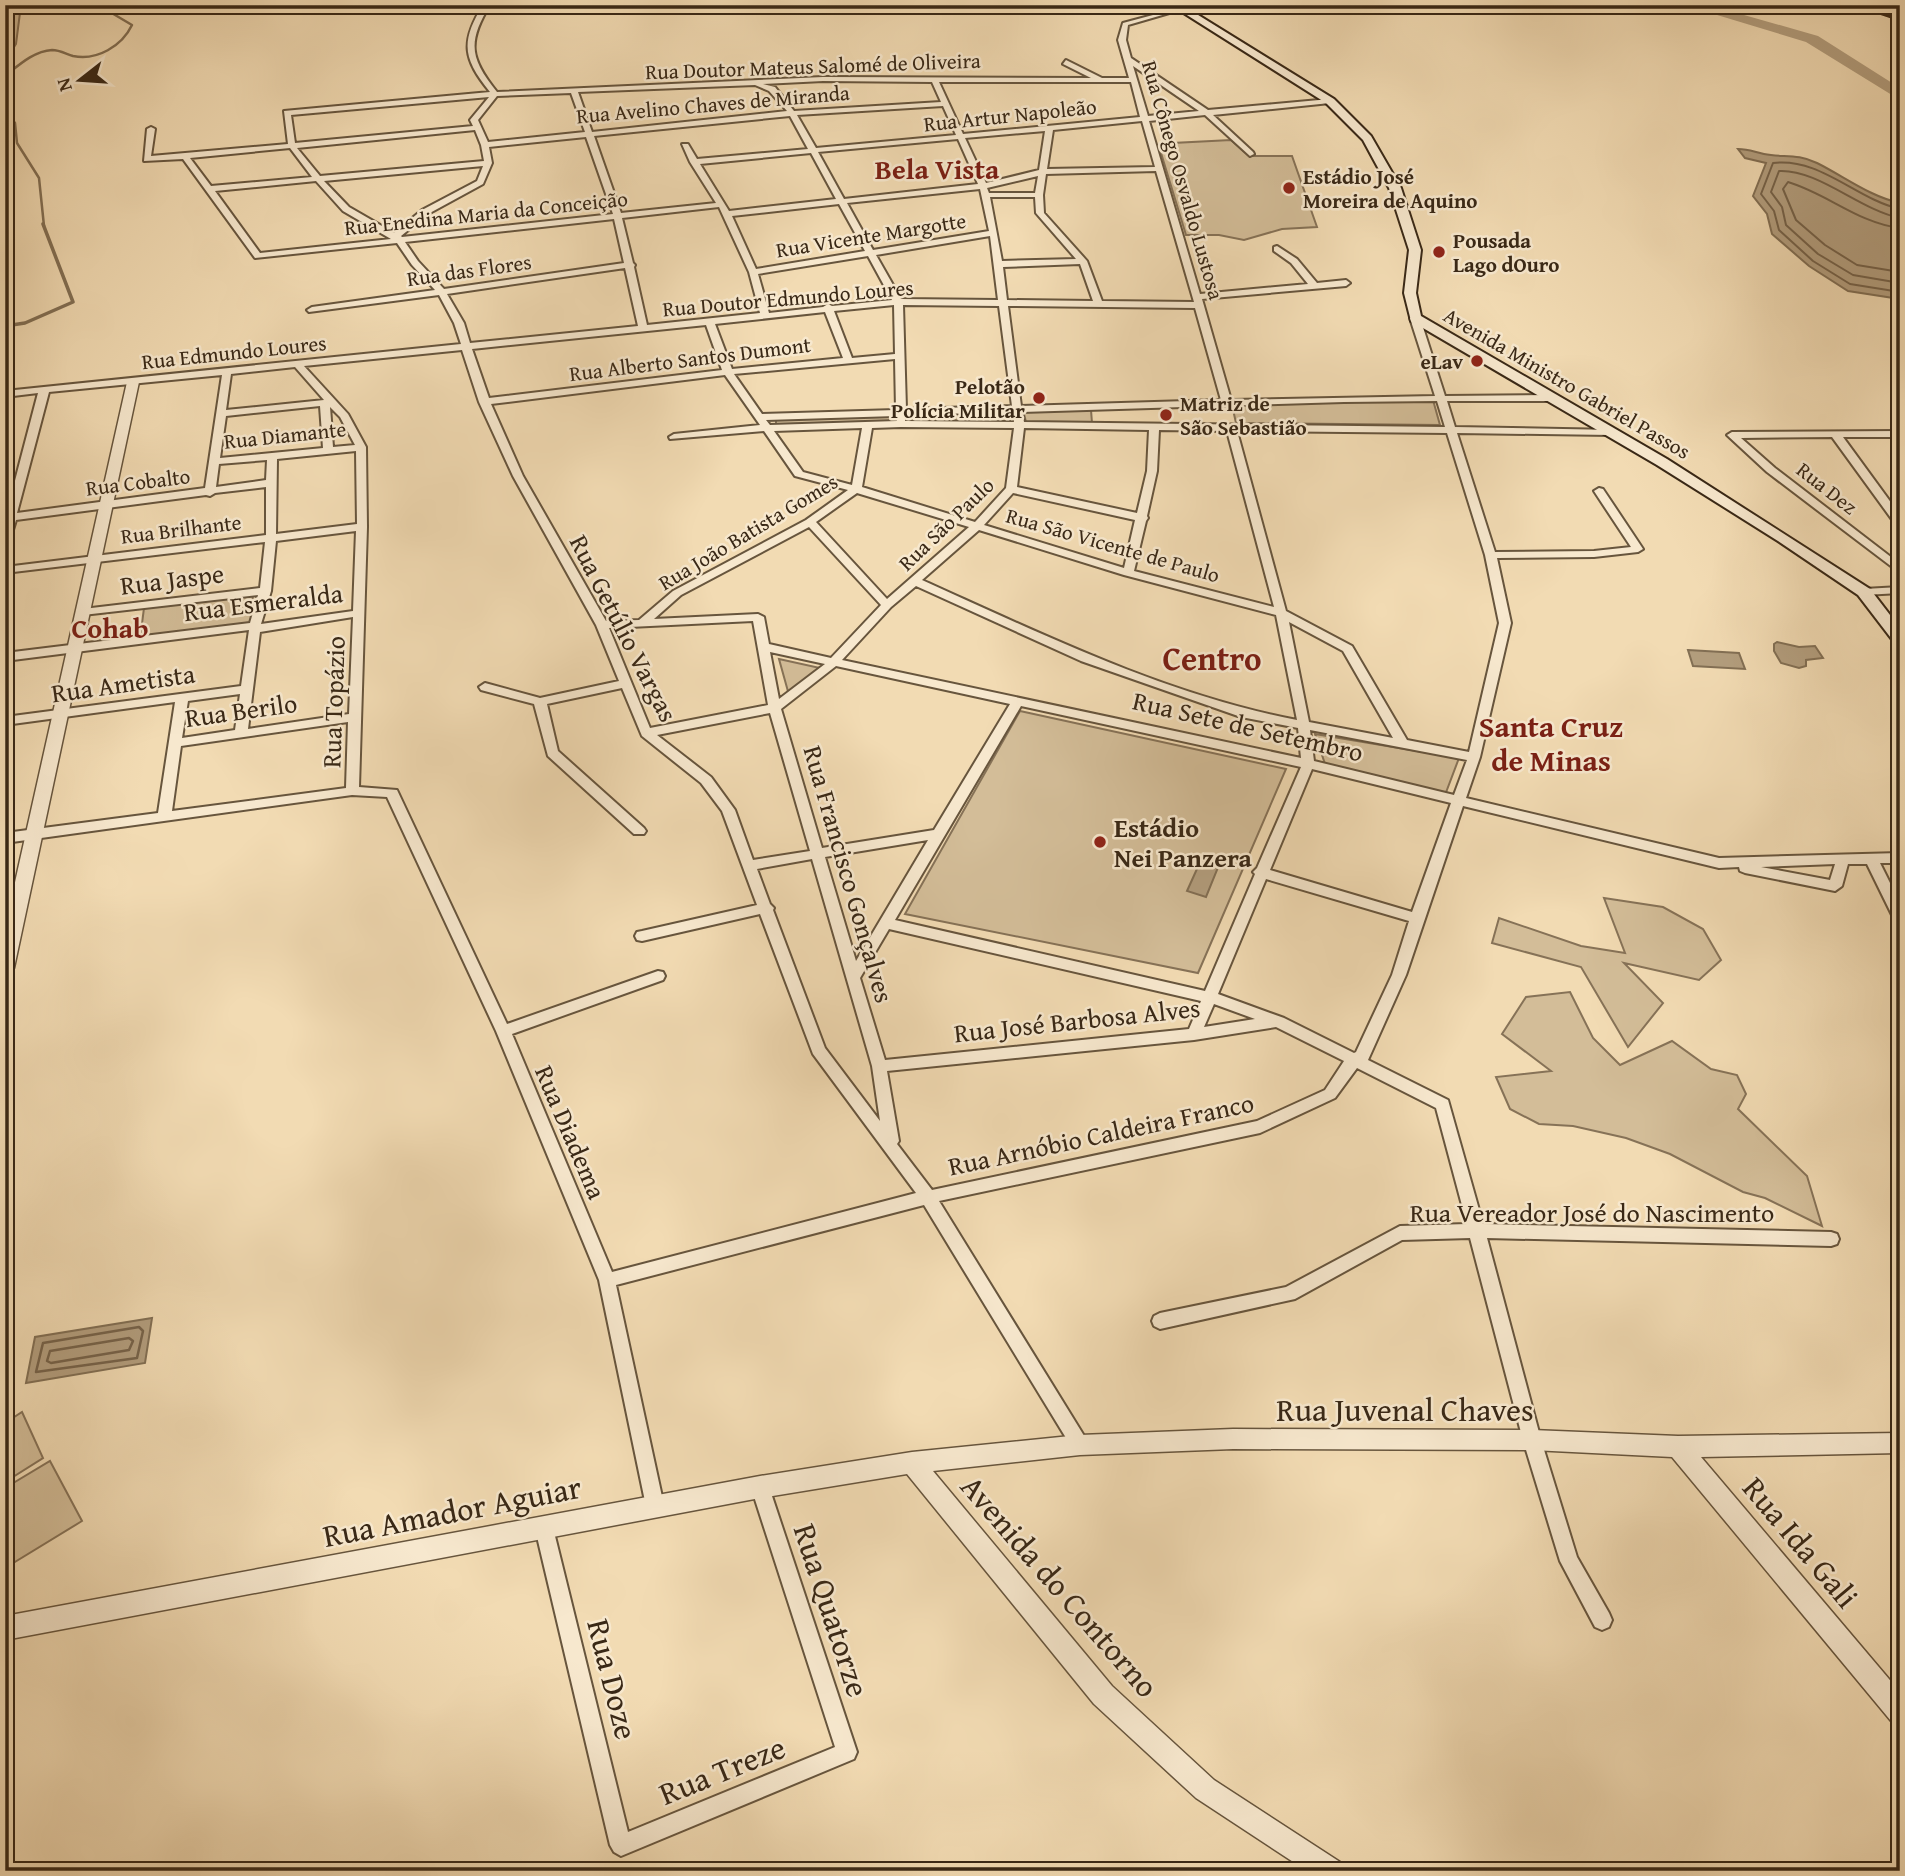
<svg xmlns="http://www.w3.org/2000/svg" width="1905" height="1876" viewBox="0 0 1905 1876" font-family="'Gentium Book Plus',serif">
<rect width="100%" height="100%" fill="#f2dbb3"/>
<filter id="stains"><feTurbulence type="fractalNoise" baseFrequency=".00286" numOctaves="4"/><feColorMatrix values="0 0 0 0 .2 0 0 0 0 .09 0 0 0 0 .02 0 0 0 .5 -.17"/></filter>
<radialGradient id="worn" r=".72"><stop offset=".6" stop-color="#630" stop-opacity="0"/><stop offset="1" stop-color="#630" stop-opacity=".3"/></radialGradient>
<!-- green -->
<path fill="#d3bd98" stroke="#867257" stroke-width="2" d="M 5,5 L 21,5 L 16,44 L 5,61 Z
M 1231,140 L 1249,156 L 1292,156 L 1317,227 L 1282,229 L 1244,240 L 1219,235 L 1186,235 L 1161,153 L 1177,152 L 1173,143 Z
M 1433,400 L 1440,425 L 1236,423 L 1232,405 Z
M 1023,410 L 1091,410 L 1092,423 L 1026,422 Z
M 1010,411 L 1011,423 L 907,423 L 907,413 Z
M 896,413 L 897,423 L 776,426 L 776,418 Z
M 253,593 L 251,624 L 140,639 L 144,608 Z
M 779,659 L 820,668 L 789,695 Z
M 1020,711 L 1286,769 L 1198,973 L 905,914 Z
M 1315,734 L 1459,758 L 1445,795 L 1325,764 Z
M 1604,898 L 1663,907 L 1703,929 L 1721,960 L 1699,980 L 1624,963 L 1663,1003 L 1628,1047 L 1581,967 L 1492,943 L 1499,918 L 1581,946 L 1625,953 Z
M 1570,992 L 1593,1038 L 1620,1065 L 1672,1041 L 1711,1069 L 1737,1075 L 1746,1094 L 1738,1109 L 1807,1176 L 1822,1226 L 1765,1198 L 1743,1192 L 1670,1154 L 1626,1138 L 1573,1126 L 1539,1124 L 1510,1109 L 1496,1077 L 1551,1071 L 1502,1034 L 1526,997 Z
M 22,1412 L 43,1458 L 5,1482 L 5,1423 Z
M 50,1461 L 82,1521 L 5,1568 L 5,1488 Z"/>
<!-- water -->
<path fill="#b39e7e" stroke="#826f54" stroke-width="2" d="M 1738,149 C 1749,149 1754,152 1764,154 C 1783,158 1797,153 1817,163 C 1845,177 1869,196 1900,203 L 1900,299 L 1848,291 L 1809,266 L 1772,234 L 1767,214 L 1753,196 L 1766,163 L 1745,158 Z
M 1777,642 L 1799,647 L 1815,646 L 1823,658 L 1806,660 L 1806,666 L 1799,668 L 1781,663 L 1774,651 L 1774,644 Z
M 1688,650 L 1739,653 L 1745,669 L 1693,666 Z
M 1201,860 L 1219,865 L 1206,897 L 1187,891 Z
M 152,1318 L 145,1363 L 26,1383 L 35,1337 Z"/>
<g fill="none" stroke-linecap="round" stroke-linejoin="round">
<!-- shore-far1 -->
<path stroke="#76634a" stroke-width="2" d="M 1900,209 C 1856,199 1820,157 1773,163 L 1761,194 L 1774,211 L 1779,230 L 1813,261 L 1850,284 L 1900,292
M 1900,218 C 1860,210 1818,169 1779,171 L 1771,192 L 1782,207 L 1786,225 L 1818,254 L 1853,275 L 1900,283
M 1900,228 C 1858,223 1828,194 1788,182 L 1783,189 L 1796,220 L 1825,245 L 1857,265 L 1900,272"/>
<!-- shore -->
<path stroke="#76634a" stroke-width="2.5" d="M 139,1327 L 143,1331 L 137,1358 L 36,1372 L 43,1343 Z
M 129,1338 L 133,1341 L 129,1350 L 51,1363 L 47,1361 L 50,1351 Z"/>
<!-- stream-far1 -->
<path stroke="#826f54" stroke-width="2.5" d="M 5,76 C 19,65 34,51 52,50 C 60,50 66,54 73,56 C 97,61 122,46 132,25 L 110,12 L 109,5
M 5,110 L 15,123 L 17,143 L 39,178 L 44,226"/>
<!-- stream -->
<path stroke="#826f54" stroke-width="3.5" d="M 5,326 L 25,323 L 73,302 L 43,224"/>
<!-- river -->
<path fill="#b39e7e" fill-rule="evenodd" d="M 1684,5 L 1709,5 L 1818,36 L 1900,88 L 1900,100 L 1806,42 Z"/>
<!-- minor casing -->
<g stroke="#67553d" stroke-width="4">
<path id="minor" d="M 483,5 L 490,5 C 467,42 470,59 497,92 L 823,77 L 1091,78 L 1063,64 L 1066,60 L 1102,78 L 1129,78 L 1118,40 L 1123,23 L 1183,7 L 1183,9 L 1128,25 L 1126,40 L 1131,58 L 1208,110 L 1330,99 L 1334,101 L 1330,103 L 1213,115 L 1253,152 L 1254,154 L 1250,156 L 1205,115 L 1149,121 L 1200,294 L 1308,284 L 1291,263 L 1274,251 L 1274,247 L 1277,246 L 1297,259 L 1317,283 L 1346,280 L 1350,283 L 1346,286 L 1202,299 L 1231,400 L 1435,396 L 1410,318 L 1415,315 L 1420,318 L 1445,396 L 1552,395 L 1557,398 L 1552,401 L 1447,401 L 1455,427 L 1615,430 L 1615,434 L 1611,435 L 1457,433 L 1495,552 L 1594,551 L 1631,547 L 1594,491 L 1599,488 L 1603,489 L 1643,549 L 1638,552 L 1594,557 L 1497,558 L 1511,623 L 1480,757 L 1466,798 L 1719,858 L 1900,853 L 1900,863 L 1880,863 L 1900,903 L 1900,922 L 1893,917 L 1867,864 L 1848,864 L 1842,886 L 1835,891 L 1745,873 L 1740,871 L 1739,867 L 1719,868 L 1463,806 L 1406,975 L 1368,1060 L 1448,1100 L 1483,1224 L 1831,1232 L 1837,1234 L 1839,1239 L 1837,1244 L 1831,1246 L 1487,1238 L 1541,1440 L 1577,1557 L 1609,1613 L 1612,1620 L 1609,1627 L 1602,1630 L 1595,1627 L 1560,1561 L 1523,1440 L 1470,1238 L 1402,1240 L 1295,1299 L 1160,1329 L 1154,1326 L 1152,1321 L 1154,1316 L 1160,1313 L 1286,1287 L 1400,1226 L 1467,1224 L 1436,1108 L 1357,1068 L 1335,1098 L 1260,1133 L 939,1201 L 1086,1439 L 1089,1445 L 1086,1451 L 1080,1453 L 1074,1451 L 924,1205 L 616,1285 L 664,1506 L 662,1512 L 655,1515 L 648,1512 L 646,1506 L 599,1280 L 496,1031 L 387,797 L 352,795 L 5,843 L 5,833 L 158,813 L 175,702 L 5,725 L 5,717 L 241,686 L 249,630 L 5,661 L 5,653 L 250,623 L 258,595 L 83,615 L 77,612 L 83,609 L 260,588 L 265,542 L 5,573 L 5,567 L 266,535 L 266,487 L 215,493 L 210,496 L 206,495 L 16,520 L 10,540 L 5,543 L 5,519 L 38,393 L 5,397 L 5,391 L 461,344 L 454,323 L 439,295 L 309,312 L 307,310 L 312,307 L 435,290 L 412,265 L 397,243 L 255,258 L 183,159 L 144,161 L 147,129 L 151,127 L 155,129 L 151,156 L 288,144 L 284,111 L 490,92 C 463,59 460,42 483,5 ZM 1133,66 L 1199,111 L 1148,116 ZM 823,81 L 932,82 L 941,102 L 794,111 L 775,87 L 763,84 ZM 939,82 L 1131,82 L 1140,117 L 963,134 ZM 755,85 L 769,91 L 787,111 L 592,132 L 578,92 ZM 571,93 L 585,132 L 488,142 L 478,120 L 497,96 ZM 489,97 L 470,120 L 473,126 L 295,143 L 291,115 ZM 943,106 L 956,135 L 816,148 L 797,115 ZM 790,116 L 808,149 L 697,159 L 688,144 L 682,144 L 690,162 L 716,203 L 621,213 L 594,136 ZM 1142,121 L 1155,167 L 1047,169 L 1053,130 ZM 475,130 L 481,145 L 484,161 L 320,176 L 297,148 ZM 1045,131 L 1039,170 L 986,183 L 965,138 ZM 586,137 L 613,214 L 402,237 L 401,236 L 428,214 L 483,184 L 492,163 L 489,147 ZM 958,139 L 978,184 L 844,199 L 818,152 ZM 290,148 L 312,177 L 211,186 L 190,158 ZM 811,153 L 836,199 L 729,211 L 700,164 ZM 483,166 L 477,181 L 422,210 L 394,233 L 349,207 L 324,181 ZM 1156,171 L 1194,302 L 1102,301 L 1087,261 L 1044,213 L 1043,195 L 1046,174 ZM 1038,176 L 1035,193 L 989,193 L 987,188 ZM 316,181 L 343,211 L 391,239 L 260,253 L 215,191 ZM 980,189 L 989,231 L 873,250 L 847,203 ZM 990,197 L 1035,197 L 1036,213 L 1076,259 L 1002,261 ZM 839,204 L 865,251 L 756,269 L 732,216 ZM 719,207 L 749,272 L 760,313 L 647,325 L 634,267 L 635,265 L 633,263 L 622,218 ZM 614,219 L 624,263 L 444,289 L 418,261 L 405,242 ZM 990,236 L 998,300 L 901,299 L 876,255 ZM 868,256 L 892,300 L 832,306 L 828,304 L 823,307 L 769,313 L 758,274 ZM 1080,264 L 1093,301 L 1007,300 L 1003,267 ZM 625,268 L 638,326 L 470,343 L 464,323 L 447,294 ZM 894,305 L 895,354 L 852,358 L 834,311 ZM 903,305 L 999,306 L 1012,406 L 906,409 ZM 1008,306 L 1195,308 L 1221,400 L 1021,406 ZM 825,312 L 843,358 L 732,369 L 715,324 ZM 706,325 L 722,370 L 489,398 L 472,349 ZM 462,350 L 479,402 L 513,476 L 596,625 L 619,681 L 540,698 L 485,683 L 479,687 L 481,690 L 534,704 L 548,756 L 634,834 L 644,834 L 646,831 L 644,828 L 558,751 L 547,704 L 622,688 L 642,736 L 701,783 L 722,811 L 757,905 L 642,931 L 637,932 L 635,936 L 637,940 L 642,941 L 760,914 L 813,1054 L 916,1193 L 612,1272 L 512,1034 L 663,980 L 665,976 L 663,972 L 658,971 L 507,1024 L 397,790 L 359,787 L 367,527 L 366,447 L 348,414 L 304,366 ZM 895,359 L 896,410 L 762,414 L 734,374 ZM 295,367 L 324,400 L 226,410 L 231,374 ZM 222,375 L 205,488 L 17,513 L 49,392 ZM 725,375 L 760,425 L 674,434 L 669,437 L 670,439 L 764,431 L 795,476 L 848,490 L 806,520 L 673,591 L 639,620 L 606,621 L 523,476 L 491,404 ZM 1437,401 L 1445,427 L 1024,422 L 1022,412 L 1344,402 ZM 320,406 L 323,448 L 220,458 L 226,416 ZM 330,407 L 340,417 L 355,445 L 333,447 ZM 1012,412 L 1014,422 L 905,421 L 906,415 ZM 896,416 L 897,421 L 770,425 L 766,420 ZM 901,427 L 1014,428 L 1006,488 L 975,522 L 862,487 L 872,428 ZM 862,428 L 852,485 L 803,472 L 774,431 ZM 1024,428 L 1149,430 L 1147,471 L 1137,513 L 1017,487 ZM 1159,430 L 1227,431 L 1274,607 L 1134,571 L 1146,521 L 1148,518 L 1147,516 L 1157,471 ZM 1237,431 L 1447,433 L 1485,555 L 1499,623 L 1469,752 L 1407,740 L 1352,646 L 1286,611 ZM 356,451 L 357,524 L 276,534 L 277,459 ZM 267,460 L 266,480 L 216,487 L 219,464 ZM 857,493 L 969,527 L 887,599 L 816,522 ZM 1013,493 L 1135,520 L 1124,568 L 984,525 ZM 809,527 L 881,605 L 831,658 L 769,644 L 764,617 L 758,614 L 654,619 L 681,595 ZM 979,530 L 1124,575 L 1276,615 L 1297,720 C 1166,695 1042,634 922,580 ZM 356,531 L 353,611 L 261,624 L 271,591 L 276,541 ZM 916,586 L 1081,661 L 1241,717 L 1298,728 L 1301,758 L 842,660 L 891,607 ZM 353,617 L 349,714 L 248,729 L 260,632 ZM 753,621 L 768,705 L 650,728 L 609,628 ZM 1289,622 L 1343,651 L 1393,738 L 1309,722 ZM 770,652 L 825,664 L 779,699 ZM 836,666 L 1010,704 L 934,830 L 822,848 L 781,709 ZM 240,694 L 235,730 L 182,738 L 188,701 ZM 1021,706 L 1301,767 L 1257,868 L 1253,872 L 1255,874 L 1205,991 L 895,920 ZM 770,713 L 810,851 L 753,860 L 735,810 L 711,777 L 657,735 ZM 348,722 L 346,788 L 172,811 L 181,746 ZM 1310,730 L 1467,760 L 1454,795 L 1314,761 ZM 1312,769 L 1451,803 L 1412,912 L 1270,870 ZM 928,840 L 856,961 L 825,857 ZM 812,859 L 872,1066 L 880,1121 L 825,1048 L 773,910 L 774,908 L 770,904 L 757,869 ZM 1835,864 L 1830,880 L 1761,867 ZM 1266,879 L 1409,921 L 1392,975 L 1356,1052 L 1354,1053 L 1284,1018 L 1218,994 ZM 889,929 L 1201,1001 L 1189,1029 L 885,1060 L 860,978 ZM 1214,1004 L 1255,1019 L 1204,1027 ZM 1276,1027 L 1344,1061 L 1325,1090 L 1257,1121 L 932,1190 L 897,1144 L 899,1141 L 887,1071 L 1194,1040 Z
M 1880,5 L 1900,9 L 1900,13 L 1881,6 Z
M 1900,431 L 1900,437 L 1843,437 L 1900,515 L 1900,526 L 1896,525 L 1832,437 L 1741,438 L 1775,468 L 1900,564 L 1900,573 L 1767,472 L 1727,435 L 1732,432 Z
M 1900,587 L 1900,593 L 1864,595 L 1858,592 L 1864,589 Z
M 760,1478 L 766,1481 L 769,1487 L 857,1752 L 854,1759 L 621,1856 L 614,1852 L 610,1845 L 535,1528 L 537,1522 L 544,1519 L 551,1522 L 553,1528 L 628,1832 L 835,1747 L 751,1487 L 754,1481 Z"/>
</g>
<!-- tertiary casing -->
<g stroke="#67553d" stroke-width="3">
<path id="tertiary" d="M 133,378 L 139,382 L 14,968 L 5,975 L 5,927 L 127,382 Z
M 1233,1429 L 1532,1430 L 1678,1436 L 1900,1433 L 1900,1453 L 1701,1457 L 1900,1692 L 1900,1724 L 1891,1721 L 1672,1457 L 1532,1450 L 1233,1449 L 1080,1455 L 933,1471 L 1112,1686 L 1214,1780 L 1340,1862 L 1344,1871 L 1307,1871 L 1196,1798 L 1094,1704 L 907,1474 L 760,1498 L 5,1640 L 5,1616 L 760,1476 L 912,1452 L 1080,1435 Z"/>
</g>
<!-- secondary casing -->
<g stroke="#392816" stroke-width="4">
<path id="secondary" d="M 1171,5 L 1182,5 L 1334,99 L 1371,136 L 1401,188 L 1421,250 L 1416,293 L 1421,316 L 1667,459 L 1870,589 L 1900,628 L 1900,644 L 1894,642 L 1858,595 L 1778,541 L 1657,465 L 1411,321 L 1404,293 L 1409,250 L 1389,188 L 1363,140 L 1326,103 Z"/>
</g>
<!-- minor -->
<use href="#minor" fill="#f7e8ce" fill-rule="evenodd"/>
<!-- tertiary -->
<use href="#tertiary" fill="#f7e8ce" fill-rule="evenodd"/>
<!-- secondary -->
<use href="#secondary" fill="#f7e8ce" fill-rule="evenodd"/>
<!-- rail casing -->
<g stroke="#392816" stroke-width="4.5">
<path id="rail" d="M 1858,5 L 1900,19"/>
</g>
<!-- rail -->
<use href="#rail" stroke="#f7e8ce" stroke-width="2.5" stroke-dasharray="9" stroke-linecap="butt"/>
</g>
<!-- markers -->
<g fill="#8f2418" stroke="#f7e8ce" stroke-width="2.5">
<circle cx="1289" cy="188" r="7"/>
<circle cx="1439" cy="252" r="7"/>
<circle cx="1477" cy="361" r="7"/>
<circle cx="1039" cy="398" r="7"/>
<circle cx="1166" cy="415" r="7"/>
<circle cx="1100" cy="842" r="7"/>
</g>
<g text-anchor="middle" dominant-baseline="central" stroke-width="5" stroke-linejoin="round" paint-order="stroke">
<!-- far-street labels -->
<g font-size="21" fill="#392816" stroke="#f7e8ce">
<text transform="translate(813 66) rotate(-2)">Rua Doutor Mateus Salomé de Oliveira</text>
<text transform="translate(713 104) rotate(-5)">Rua Avelino Chaves de Miranda</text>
<text transform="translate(1010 115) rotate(-6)">Rua Artur Napoleão</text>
<text transform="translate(1183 180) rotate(74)">Rua Cônego Osvaldo Lustosa</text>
<text transform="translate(486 213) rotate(-6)">Rua Enedina Maria da Conceição</text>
<text transform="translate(871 235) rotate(-9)">Rua Vicente Margotte</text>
<text transform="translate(469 270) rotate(-8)">Rua das Flores</text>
<text transform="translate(788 298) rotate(-5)">Rua Doutor Edmundo Loures</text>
<text transform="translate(234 352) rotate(-6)">Rua Edmundo Loures</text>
<text transform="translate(690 359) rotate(-7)">Rua Alberto Santos Dumont</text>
<text transform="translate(1567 383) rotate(30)">Avenida Ministro Gabriel Passos</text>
<text transform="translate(285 435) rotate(-6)">Rua Diamante</text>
<text transform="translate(138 482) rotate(-7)">Rua Cobalto</text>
<text transform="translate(1827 488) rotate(38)">Rua Dez</text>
<text transform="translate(946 524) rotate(-44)">Rua São Paulo</text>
<text transform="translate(181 529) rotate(-7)">Rua Brilhante</text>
<text transform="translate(748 532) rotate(-31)">Rua João Batista Gomes</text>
<text transform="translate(1113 545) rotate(16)">Rua São Vicente de Paulo</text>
</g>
<!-- far-poi labels -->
<g font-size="21" font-weight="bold" fill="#392816" stroke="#f7e8ce" text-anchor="start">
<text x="1303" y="176">Estádio José<tspan x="1303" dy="24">Moreira de Aquino</tspan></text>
<text x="1453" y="240">Pousada<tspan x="1453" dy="24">Lago dOuro</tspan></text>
<text x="1463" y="361" text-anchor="end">eLav</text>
<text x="1025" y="386" text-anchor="end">Pelotão<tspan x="1025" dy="24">Polícia Militar</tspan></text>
<text x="1180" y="403">Matriz de<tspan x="1180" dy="24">São Sebastião</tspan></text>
</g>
<!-- street labels -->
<g font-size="26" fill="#392816" stroke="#f7e8ce">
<text transform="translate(172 579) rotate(-7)">Rua Jaspe</text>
<text transform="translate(263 602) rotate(-7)">Rua Esmeralda</text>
<text transform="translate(624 628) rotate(63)">Rua Getúlio Vargas</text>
<text transform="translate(123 683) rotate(-8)">Rua Ametista</text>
<text transform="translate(333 702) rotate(-88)">Rua Topázio</text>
<text transform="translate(241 710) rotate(-8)">Rua Berilo</text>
<text transform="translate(1248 726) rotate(13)">Rua Sete de Setembro</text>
<text transform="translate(849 874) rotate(74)">Rua Francisco Gonçalves</text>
<text transform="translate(1077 1020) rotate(-6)">Rua José Barbosa Alves</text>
<text transform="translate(571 1132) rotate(67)">Rua Diadema</text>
<text transform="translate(1101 1134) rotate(-12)">Rua Arnóbio Caldeira Franco</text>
<text x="1592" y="1212">Rua Vereador José do Nascimento</text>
</g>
<!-- poi labels -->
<g font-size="26" font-weight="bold" fill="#392816" stroke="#f7e8ce" text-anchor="start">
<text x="1114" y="827">Estádio<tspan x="1114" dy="30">Nei Panzera</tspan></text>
</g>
<!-- far-district labels -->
<g font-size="28" font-weight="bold" fill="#7a1f14" stroke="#f7e8ce">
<text x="937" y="168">Bela Vista</text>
</g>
<!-- neighbourhood labels -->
<g font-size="28" font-weight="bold" fill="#7a1f14" stroke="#f7e8ce">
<text x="110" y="627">Cohab</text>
</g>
<!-- quarter labels -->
<g font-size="30" font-weight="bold" fill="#7a1f14" stroke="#f7e8ce">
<text x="1551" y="726">Santa Cruz<tspan x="1551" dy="34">de Minas</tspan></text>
</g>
<!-- near-street labels -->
<g font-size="32" fill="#392816" stroke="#f7e8ce">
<text x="1405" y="1409">Rua Juvenal Chaves</text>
<text transform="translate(452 1511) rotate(-11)">Rua Amador Aguiar</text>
<text transform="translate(1801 1542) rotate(50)">Rua Ida Gali</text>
<text transform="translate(1060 1586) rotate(49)">Avenida do Contorno</text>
<text transform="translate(832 1610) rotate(72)">Rua Quatorze</text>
<text transform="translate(613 1679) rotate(76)">Rua Doze</text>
<text transform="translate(722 1770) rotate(-22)">Rua Treze</text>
</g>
<!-- district labels -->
<g font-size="33" font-weight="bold" fill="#7a1f14" stroke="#f7e8ce">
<text x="1212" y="658">Centro</text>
</g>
</g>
<!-- margin -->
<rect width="1905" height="1876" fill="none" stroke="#f2dbb3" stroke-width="28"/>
<rect x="7" y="7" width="1891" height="1862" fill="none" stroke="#392816" stroke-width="3.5"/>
<rect x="14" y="14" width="1877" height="1848" fill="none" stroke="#392816" stroke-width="2"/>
<!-- north arrow -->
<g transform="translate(80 80) rotate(253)" stroke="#f7e8ce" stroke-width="5" paint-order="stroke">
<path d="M0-5L12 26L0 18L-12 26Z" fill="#392816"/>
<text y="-10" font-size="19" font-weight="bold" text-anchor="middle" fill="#392816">N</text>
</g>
<rect width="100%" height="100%" filter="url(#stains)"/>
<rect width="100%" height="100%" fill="url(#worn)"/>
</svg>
